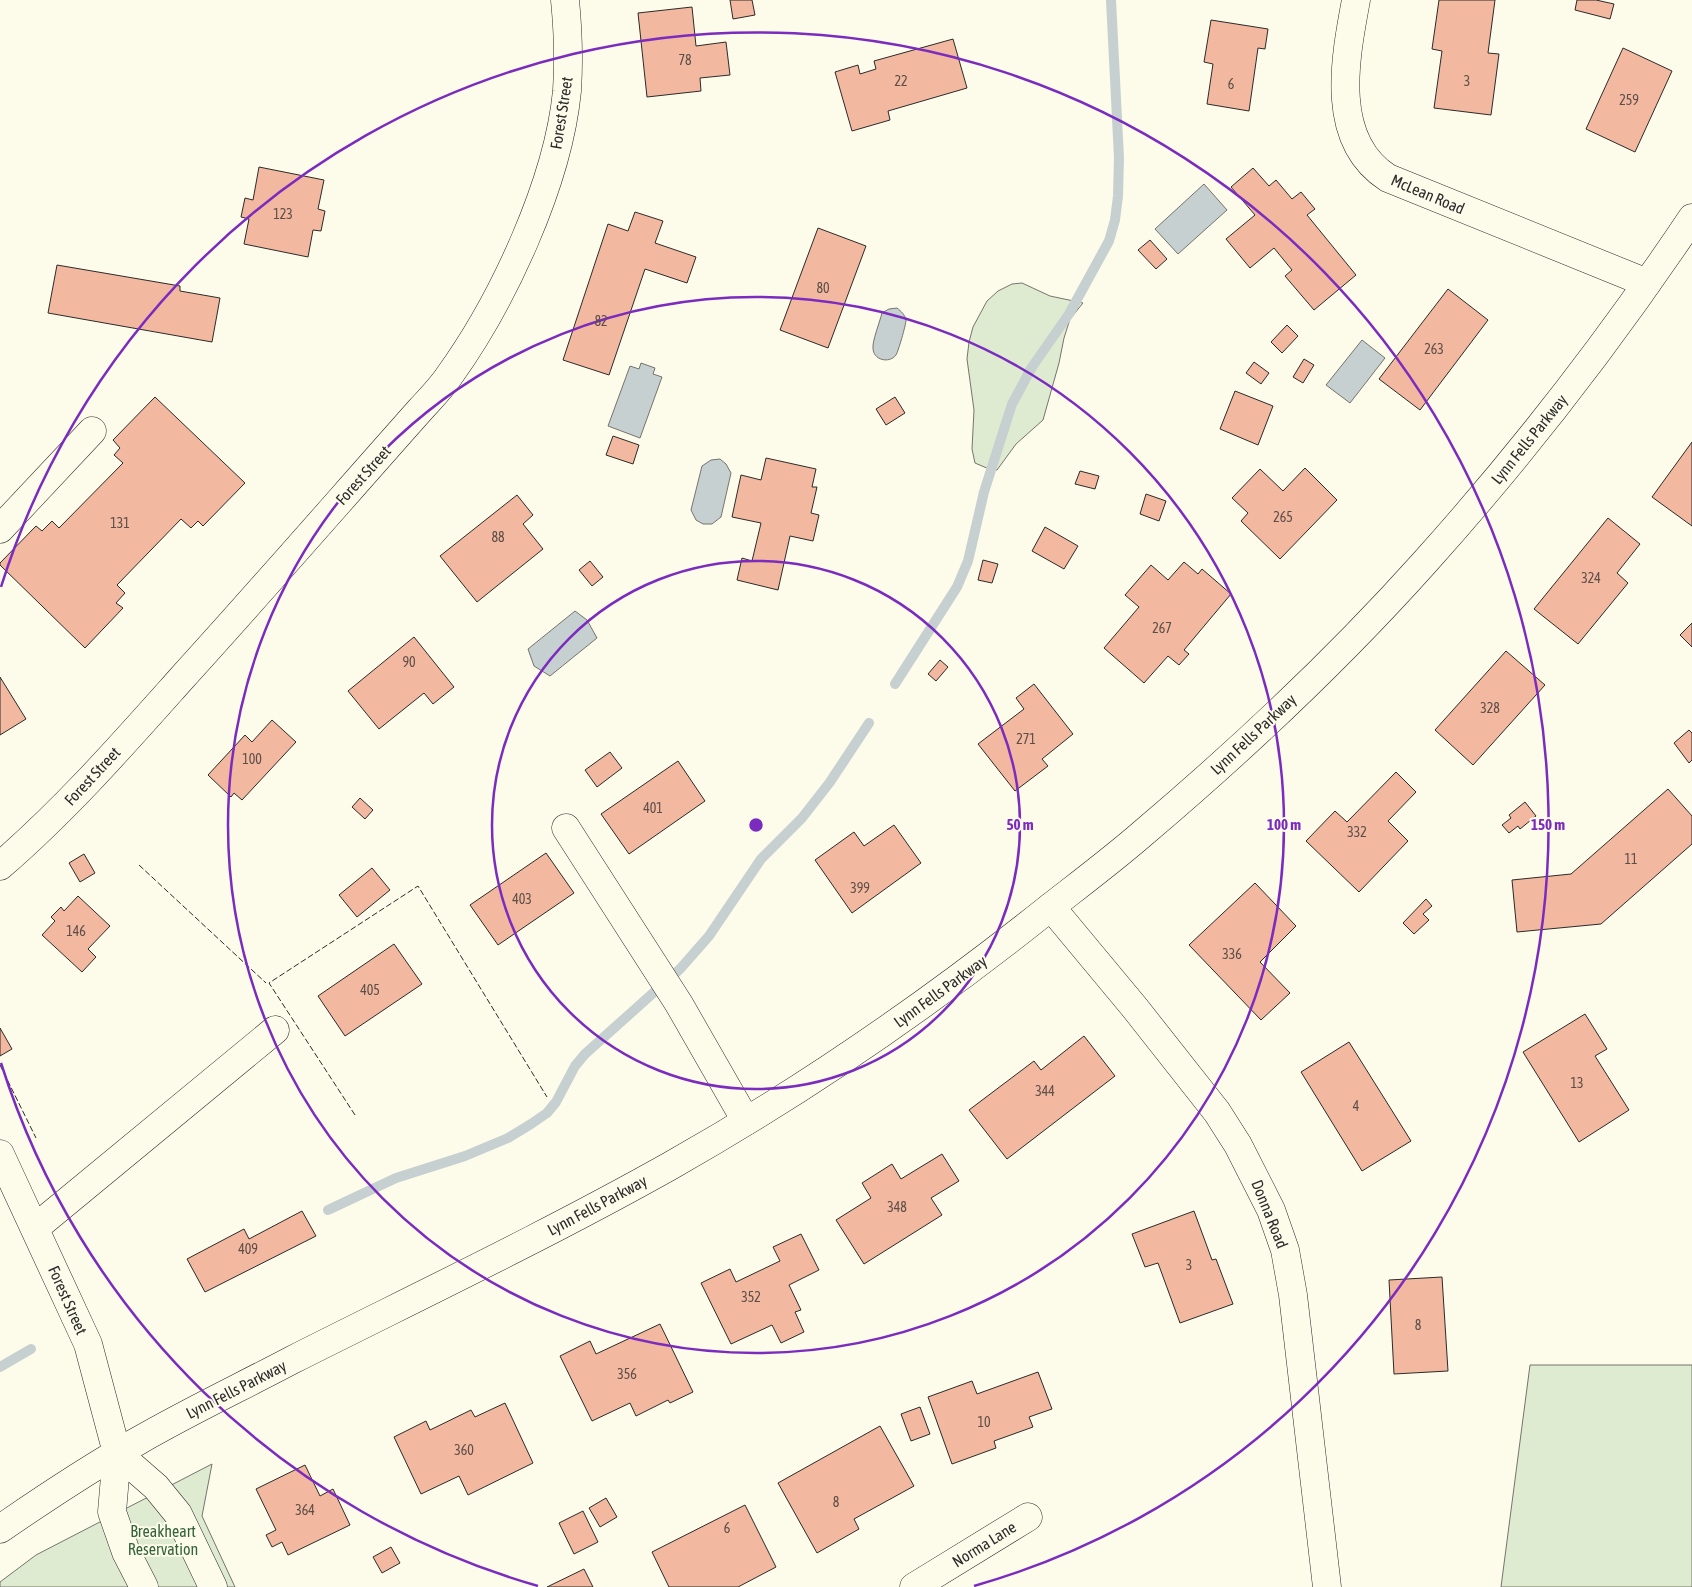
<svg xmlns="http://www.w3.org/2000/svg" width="1692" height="1587" viewBox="0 0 1692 1587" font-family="'Asap Condensed',sans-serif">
<rect width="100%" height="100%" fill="#fdfbea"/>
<!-- green -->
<path fill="#deebd1" stroke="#74746e" d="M 1022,283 L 1050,296 L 1083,303 L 1070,319 L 1064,338 L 1059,363 L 1043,420 L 1016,444 L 997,470 L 989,469 L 975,463 L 972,449 L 974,410 L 967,359 L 969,342 L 973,327 L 987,301 L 998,291 L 1012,284 Z
M 1530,1365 L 1692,1365 L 1692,1587 L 1501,1587 Z
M 212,1464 L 202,1516 L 235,1587 L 0,1587 L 0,1582 L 36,1555 Z"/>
<!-- water -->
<path fill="#c7d0d0" stroke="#74746e" d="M 1204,184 L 1227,210 L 1178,254 L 1155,229 Z
M 897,308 C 901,311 905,315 906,320 C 906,325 898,352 896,355 C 889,364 873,360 873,348 C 872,342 880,321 882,313 L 889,309 Z
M 1362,340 L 1385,358 L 1350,403 L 1326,385 Z
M 641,363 L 655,368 L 653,374 L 662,377 L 640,438 L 608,426 L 630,366 L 639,369 Z
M 720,459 L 726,464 L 731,473 L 721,517 L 712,524 L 703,524 L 696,520 L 691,510 L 702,466 L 711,460 Z
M 575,611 L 587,620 L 597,638 L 550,676 L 534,666 L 528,649 Z"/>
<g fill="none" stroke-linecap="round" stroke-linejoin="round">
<!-- stream -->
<path stroke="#c7d0d0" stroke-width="10" d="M 895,684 L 957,587 L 968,561 L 984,492 L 1012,404 L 1032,367 L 1069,314 L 1109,241 L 1115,220 L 1118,196 L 1119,158 L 1111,0
M 328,1210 L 396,1178 L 465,1156 L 508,1138 L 531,1124 L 547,1113 L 556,1102 L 575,1066 L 585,1054 L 680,969 L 709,936 L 761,859 L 802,818 L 830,782 L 869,723
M 0,1367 L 31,1349"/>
</g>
<!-- building -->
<path fill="#f2b8a0" stroke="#2b2b2b" d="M 730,0 L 752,0 L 755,15 L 733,19 Z
M 1439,0 L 1495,0 L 1488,53 L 1499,54 L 1491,115 L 1434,108 L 1442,51 L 1432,49 Z
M 1577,0 L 1596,0 L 1614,4 L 1610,19 L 1575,10 Z
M 692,7 L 696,46 L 726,42 L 730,75 L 700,78 L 701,91 L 647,97 L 638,13 Z
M 1211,20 L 1268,29 L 1265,49 L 1258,48 L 1249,111 L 1207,104 L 1213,64 L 1204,62 Z
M 953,39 L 967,88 L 888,111 L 890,120 L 852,131 L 835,72 L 858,65 L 860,74 L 876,69 L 874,61 Z
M 1623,48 L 1672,71 L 1635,152 L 1586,129 Z
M 259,167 L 324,180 L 318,209 L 325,211 L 321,231 L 313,230 L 308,257 L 244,244 L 249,219 L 241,217 L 245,198 L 253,200 Z
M 1253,168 L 1269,186 L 1276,180 L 1292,199 L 1301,192 L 1315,209 L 1307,215 L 1356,275 L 1314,310 L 1285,276 L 1292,270 L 1274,248 L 1250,268 L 1226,239 L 1255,215 L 1231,187 Z
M 635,212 L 663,221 L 655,243 L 696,257 L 687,283 L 645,269 L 609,375 L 563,360 L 608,224 L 628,231 Z
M 818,228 L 866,246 L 828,348 L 780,330 Z
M 1150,240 L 1167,259 L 1156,269 L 1138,250 Z
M 57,265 L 180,286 L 180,291 L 220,298 L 212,342 L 48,313 Z
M 1448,289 L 1488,320 L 1420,410 L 1379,379 Z
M 1287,325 L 1298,336 L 1282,353 L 1271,342 Z
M 1304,359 L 1314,365 L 1303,383 L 1293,377 Z
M 1254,362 L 1269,373 L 1261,384 L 1246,373 Z
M 1235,391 L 1273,406 L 1258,445 L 1220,429 Z
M 155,397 L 245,483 L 203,526 L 198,521 L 191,528 L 181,519 L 117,585 L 125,593 L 116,603 L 123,608 L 85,648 L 0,565 L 0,563 L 36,526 L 42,531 L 52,521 L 59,528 L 123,463 L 114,455 L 120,448 L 113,440 Z
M 895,397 L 905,413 L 886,425 L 876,409 Z
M 613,436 L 639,445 L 633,464 L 606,455 Z
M 1692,442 L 1692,526 L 1652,497 Z
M 766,458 L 816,469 L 812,487 L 817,487 L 811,513 L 819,515 L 813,541 L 790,536 L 778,590 L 737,580 L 742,558 L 752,561 L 761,523 L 732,517 L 741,475 L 761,480 Z
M 1305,468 L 1337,500 L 1280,559 L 1241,521 L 1248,513 L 1232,498 L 1260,469 L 1283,491 Z
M 1080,471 L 1099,476 L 1095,489 L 1075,484 Z
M 1146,494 L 1166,501 L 1159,521 L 1140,514 Z
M 517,495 L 533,515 L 523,524 L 543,549 L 477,602 L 440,556 Z
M 1608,518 L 1640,544 L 1617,573 L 1628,583 L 1578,644 L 1534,609 Z
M 1045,527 L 1078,546 L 1064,569 L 1032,551 Z
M 983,560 L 998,564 L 992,583 L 978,580 Z
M 590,561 L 603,577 L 592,586 L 579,570 Z
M 1184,562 L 1198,574 L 1202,569 L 1231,594 L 1184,650 L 1189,654 L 1179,665 L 1168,656 L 1144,683 L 1104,648 L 1139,607 L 1125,595 L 1151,565 L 1168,580 Z
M 1692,623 L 1692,647 L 1680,635 Z
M 414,637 L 454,687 L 433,704 L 424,693 L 379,729 L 348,691 Z
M 1506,651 L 1545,685 L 1473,765 L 1435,730 Z
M 940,660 L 948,667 L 936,681 L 928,674 Z
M 0,677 L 26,719 L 0,735 Z
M 1034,684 L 1073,734 L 1042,759 L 1048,766 L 1015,791 L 978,744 L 1024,709 L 1016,698 Z
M 272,720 L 296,742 L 242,800 L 234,793 L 231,797 L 208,775 L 245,735 L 252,742 Z
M 1689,730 L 1692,733 L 1692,760 L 1689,763 L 1674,743 Z
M 610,752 L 622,768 L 597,787 L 585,770 Z
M 678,761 L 705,801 L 629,854 L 601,814 Z
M 1396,772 L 1416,792 L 1388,821 L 1408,841 L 1359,892 L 1306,841 L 1335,811 L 1347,822 Z
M 1668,789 L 1692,816 L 1692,844 L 1601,924 L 1517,932 L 1512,880 L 1571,874 Z
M 360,798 L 373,810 L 365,819 L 352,807 Z
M 1525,802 L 1536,816 L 1520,829 L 1518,826 L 1509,833 L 1502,825 L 1511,818 L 1509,815 Z
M 894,825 L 921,863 L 852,913 L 815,860 L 854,832 L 864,846 Z
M 546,853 L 574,893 L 498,945 L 470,905 Z
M 84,854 L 95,873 L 80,882 L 69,863 Z
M 372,868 L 390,890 L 357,917 L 339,895 Z
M 1255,883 L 1296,926 L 1260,962 L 1290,993 L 1261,1020 L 1189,945 Z
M 78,896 L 110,926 L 88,949 L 96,957 L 82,972 L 42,935 L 55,921 L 51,917 L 61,907 L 64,911 Z
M 1426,899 L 1432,906 L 1423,914 L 1429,920 L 1414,934 L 1403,923 Z
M 394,944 L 422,984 L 345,1036 L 318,996 Z
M 1585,1014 L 1607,1049 L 1595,1056 L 1629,1110 L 1579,1142 L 1523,1052 Z
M 0,1028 L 12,1049 L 0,1056 Z
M 1084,1036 L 1115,1076 L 1007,1159 L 969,1110 L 1034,1061 L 1041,1070 Z
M 1349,1042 L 1411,1141 L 1362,1171 L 1301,1072 Z
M 942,1154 L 959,1181 L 931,1198 L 942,1215 L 864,1264 L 836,1220 L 871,1198 L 862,1183 L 892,1164 L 901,1179 Z
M 302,1211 L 316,1236 L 205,1292 L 187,1259 L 244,1229 L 249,1239 Z
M 1194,1211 L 1212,1260 L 1216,1259 L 1233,1304 L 1180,1323 L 1158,1263 L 1145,1267 L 1132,1234 Z
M 801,1234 L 819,1270 L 789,1285 L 801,1310 L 795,1312 L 804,1332 L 781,1343 L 772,1325 L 731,1344 L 701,1283 L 730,1269 L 736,1282 L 780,1261 L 773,1247 Z
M 1442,1277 L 1448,1371 L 1394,1374 L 1389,1280 Z
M 660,1324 L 693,1392 L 670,1403 L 668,1400 L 636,1416 L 630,1403 L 592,1421 L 560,1356 L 590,1341 L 596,1354 Z
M 1038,1372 L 1052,1409 L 1029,1417 L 1033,1427 L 994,1441 L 996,1448 L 952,1464 L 928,1397 L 972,1381 L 977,1394 Z
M 505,1403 L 533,1463 L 468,1495 L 459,1476 L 421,1494 L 394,1437 L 426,1421 L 430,1430 L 471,1410 L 475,1417 Z
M 920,1407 L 930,1434 L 911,1441 L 901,1414 Z
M 880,1426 L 914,1486 L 854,1519 L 859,1529 L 817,1553 L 778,1483 Z
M 305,1465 L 320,1496 L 333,1489 L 350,1525 L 288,1555 L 282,1542 L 272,1547 L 266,1535 L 276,1530 L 256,1489 Z
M 606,1498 L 617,1517 L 600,1527 L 589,1508 Z
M 745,1505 L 776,1567 L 738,1587 L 669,1587 L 652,1552 Z
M 583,1511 L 598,1542 L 574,1554 L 559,1523 Z
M 391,1547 L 400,1563 L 382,1573 L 373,1557 Z
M 584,1569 L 593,1587 L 547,1587 Z"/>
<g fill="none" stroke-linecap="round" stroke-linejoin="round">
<!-- minor casing -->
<g stroke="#2b2b2b" stroke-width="29">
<path id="minor" d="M 1356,0 C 1345,59 1329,140 1388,178 L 1647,283
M 0,529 L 92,431
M 566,828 L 679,1004 L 746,1121
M 0,866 C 66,809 123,744 181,679 C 262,590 340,500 420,410 C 430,399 441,388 449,376 C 503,301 558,183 567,91 C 569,60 568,30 565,0
M 1051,907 L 1135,1008 L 1217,1112 L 1238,1145 L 1271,1210 L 1285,1250 L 1293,1295 L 1327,1587
M 0,1154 L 88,1344 L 117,1453 L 112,1512 L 126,1552 L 144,1587
M 35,1228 L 275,1030
M 117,1453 L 156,1487 L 178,1514 L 213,1587
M 914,1587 L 1028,1517"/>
</g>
<!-- major casing -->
<g stroke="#2b2b2b" stroke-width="29">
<path id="major" d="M 0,1529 C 45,1498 90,1468 138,1441 C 188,1412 241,1387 292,1360 C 419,1296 547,1235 670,1166 C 803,1091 929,1004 1048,909 C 1080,884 1112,860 1142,834 C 1240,751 1339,658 1425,562 C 1522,454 1611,339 1692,218"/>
</g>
<!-- minor -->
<use href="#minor" stroke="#fdfbea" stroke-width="28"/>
<!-- major -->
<use href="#major" stroke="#fdfbea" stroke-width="28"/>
<!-- fence -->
<path stroke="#2b2b2b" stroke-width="1" stroke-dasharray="6 2.5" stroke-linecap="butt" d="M 139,865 L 266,983
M 0,1065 L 36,1138
M 355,1115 L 269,983 L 418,886 L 547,1097"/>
</g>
<!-- distance rings -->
<g fill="none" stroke="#7b2cbf" stroke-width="2.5">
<circle cx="756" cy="825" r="264"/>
<circle cx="756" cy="825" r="528"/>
<path d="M538 1586A792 792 0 0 1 1 1063M1 587A792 792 0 1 1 974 1586"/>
</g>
<g text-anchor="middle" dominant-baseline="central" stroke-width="4" stroke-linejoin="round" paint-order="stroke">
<!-- number labels -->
<g font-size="14" fill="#5d4e48">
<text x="685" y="60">78</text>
<text x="901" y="81">22</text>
<text x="1467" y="81">3</text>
<text x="1231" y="84">6</text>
<text x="1629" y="100">259</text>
<text x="283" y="214">123</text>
<text x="823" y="288">80</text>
<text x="601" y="321">82</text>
<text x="1434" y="349">263</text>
<text x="1283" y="517">265</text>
<text x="120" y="523">131</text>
<text x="498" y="537">88</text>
<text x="1591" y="578">324</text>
<text x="1162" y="628">267</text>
<text x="409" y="662">90</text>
<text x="1490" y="708">328</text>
<text x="1026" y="739">271</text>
<text x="252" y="759">100</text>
<text x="653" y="808">401</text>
<text x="1357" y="832">332</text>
<text x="1631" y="859">11</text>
<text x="860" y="888">399</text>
<text x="522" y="899">403</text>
<text x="76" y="931">146</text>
<text x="1232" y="954">336</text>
<text x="370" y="990">405</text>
<text x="1577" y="1083">13</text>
<text x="1045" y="1091">344</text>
<text x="1356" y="1106">4</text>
<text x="897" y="1207">348</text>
<text x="248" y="1249">409</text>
<text x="1189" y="1265">3</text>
<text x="751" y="1297">352</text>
<text x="1418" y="1325">8</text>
<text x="627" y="1374">356</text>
<text x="984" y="1422">10</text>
<text x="464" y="1450">360</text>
<text x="836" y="1502">8</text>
<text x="305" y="1510">364</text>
<text x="727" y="1528">6</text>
</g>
<!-- street labels -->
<g font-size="16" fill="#2b2b2b" stroke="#fdfbea">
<text transform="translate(561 113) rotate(-81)">Forest Street</text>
<text transform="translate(1428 194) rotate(23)">McLean Road</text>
<text transform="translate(1529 439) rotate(-51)">Lynn Fells Parkway</text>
<text transform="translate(363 475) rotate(-48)">Forest Street</text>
<text transform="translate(1253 734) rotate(-43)">Lynn Fells Parkway</text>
<text transform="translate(92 776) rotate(-47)">Forest Street</text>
<text transform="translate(940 991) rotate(-36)">Lynn Fells Parkway</text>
<text transform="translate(597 1205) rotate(-28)">Lynn Fells Parkway</text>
<text transform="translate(1270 1214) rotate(68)">Donna Road</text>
<text transform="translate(68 1300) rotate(66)">Forest Street</text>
<text transform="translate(236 1389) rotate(-27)">Lynn Fells Parkway</text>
<text transform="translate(984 1544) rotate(-32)">Norma Lane</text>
</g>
<!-- park labels -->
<g font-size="16" fill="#34623c" stroke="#fdfbea">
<text x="163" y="1531">Breakheart<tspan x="163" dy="18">Reservation</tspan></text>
</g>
</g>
<circle cx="756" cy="825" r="8" fill="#7b2cbf" stroke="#fdfbea" stroke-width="2.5"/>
<g font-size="15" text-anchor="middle" font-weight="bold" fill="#7b2cbf" stroke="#fdfbea" stroke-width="4" stroke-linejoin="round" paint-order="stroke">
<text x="1020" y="830">50 m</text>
<text x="1284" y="830">100 m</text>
<text x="1548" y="830">150 m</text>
</g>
</svg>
